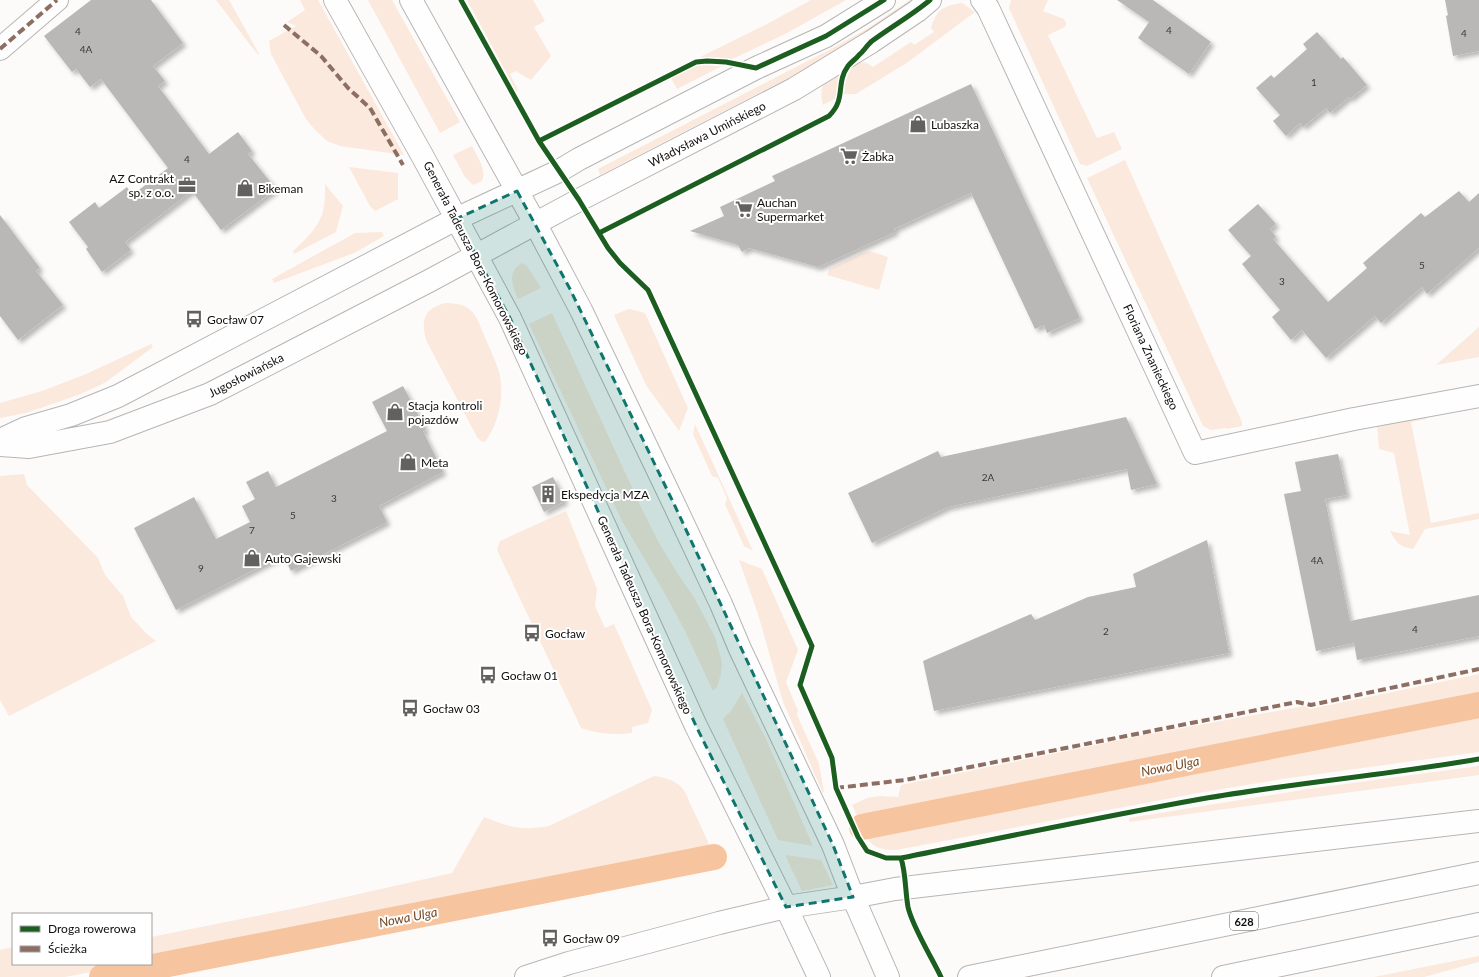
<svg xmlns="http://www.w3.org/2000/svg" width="1479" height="977" viewBox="0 0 1479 977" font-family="Lato,sans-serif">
<defs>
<filter id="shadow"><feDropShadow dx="3.5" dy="3.5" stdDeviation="2" flood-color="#0004"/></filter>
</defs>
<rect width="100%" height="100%" fill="#fdfbf9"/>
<!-- green -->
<path fill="#fae9dc" d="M 216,0 L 229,0 L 259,54 L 258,55 Z
M 300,0 L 318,0 L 404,155 L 340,146 L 327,141 L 315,130 L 306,119 L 271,54 L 269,41 L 296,26 L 287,22 L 305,10 Z
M 368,0 L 392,0 L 460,122 L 440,133 Z
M 467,0 L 533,0 L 545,21 L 534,27 L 551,56 L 531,80 L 516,71 L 510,74 L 518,90 L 516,91 Z
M 811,0 L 846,0 L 787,33 L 737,57 L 731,59 L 696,59 L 769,23 Z
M 910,0 L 919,0 L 831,56 L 600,175 L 598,169 L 831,49 L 867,29 Z
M 1011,0 L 1048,0 L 1043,11 L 1064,19 L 1066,23 L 1065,27 L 1048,35 L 1097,138 L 1114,132 L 1122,149 L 1087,166 L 1080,164 L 1009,8 Z
M 962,3 L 975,12 L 908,62 L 856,94 L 843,94 C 845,80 852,51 873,67 L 911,42 L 914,45 L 934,32 L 931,28 C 937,9 943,6 962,3 Z
M 702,65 L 722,66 L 677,89 L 671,78 L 695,66 Z
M 841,70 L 836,98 L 823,105 C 818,83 825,82 841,70 Z
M 472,146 C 477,157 487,169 482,181 L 473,185 L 465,177 L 453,155 Z
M 1125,160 L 1242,422 L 1242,426 L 1227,429 L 1226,428 L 1211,430 L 1203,426 L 1087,178 Z
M 349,167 L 398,173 L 398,199 L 375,211 L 370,206 Z
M 325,184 L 343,206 L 336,232 L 294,254 L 293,251 C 305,240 318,228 323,212 C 325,203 325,193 325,184 Z
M 382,232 L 384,236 L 354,253 L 274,283 L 272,279 L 355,233 Z
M 869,251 L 888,257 L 879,290 L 827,275 L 829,269 L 862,253 Z
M 522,263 L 527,266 L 541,288 L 518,299 C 512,286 507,271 522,263 Z
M 446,303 C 454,304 462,303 469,309 C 477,315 480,326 484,335 C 489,347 495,359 499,372 C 505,395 499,423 485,442 L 481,441 L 477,437 L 427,342 C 420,322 423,308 446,303 Z
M 629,309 L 645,313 L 688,408 L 679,431 L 646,385 L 614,315 Z
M 552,313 L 640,505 L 658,541 L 676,571 L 695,599 L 715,637 L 722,662 L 721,674 L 717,687 L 713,691 L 685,631 L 664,592 L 622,521 L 529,324 Z
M 1479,327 L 1479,357 L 1436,365 Z
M 151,344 L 153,347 L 106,382 L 96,387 L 78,395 L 26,413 L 0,418 L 0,403 L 42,391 L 86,374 Z
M 1424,414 L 1426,419 L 1411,422 L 1431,523 L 1479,513 L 1479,519 L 1425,529 L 1413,549 C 1399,547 1396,542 1390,531 L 1410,535 L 1394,453 L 1379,449 L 1377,425 Z
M 695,424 L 753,551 L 744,546 L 725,504 L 727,498 L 718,478 L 712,476 L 693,434 Z
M 24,474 L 27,485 L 98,558 L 105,575 L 123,596 L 131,617 L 148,635 L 156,641 L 9,716 L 0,700 L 0,476 Z
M 566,511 L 597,589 L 595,606 L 605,628 L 614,624 L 652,710 L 648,723 L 632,727 L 632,733 C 614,735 599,734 581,728 L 497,550 L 500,541 Z
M 739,560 L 762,569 L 798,650 L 786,682 L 798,711 L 797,715 L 819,764 L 824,792 L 823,793 L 783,702 L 758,614 Z
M 1479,674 L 1479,697 L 1339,723 L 859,820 L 852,805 L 867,798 L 879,796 L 898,797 L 901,785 L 1149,734 L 1304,706 L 1310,709 Z
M 742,693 L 765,737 L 813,846 L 778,840 L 723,719 L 731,711 Z
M 1479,713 L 1479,752 L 1282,779 L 1198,793 L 896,850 C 881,850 871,848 865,833 Z
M 1479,766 L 1479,775 L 1129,822 L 1129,818 L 1308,789 Z
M 654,776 C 664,777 675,780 682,788 C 687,793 688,799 690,804 C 698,819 705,834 711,850 L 643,862 L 431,906 L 151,961 L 151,937 L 301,907 L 452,873 L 484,817 C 509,827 521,831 549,826 Z
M 785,855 L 821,860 L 833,885 L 802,891 Z
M 13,947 L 13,964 L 133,964 L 65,977 L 0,977 L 0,950 Z
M 1479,956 L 1479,962 L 1424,977 L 1374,977 Z"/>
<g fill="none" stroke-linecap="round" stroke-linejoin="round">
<!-- canal -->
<path stroke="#f6c49f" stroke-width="26" d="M 862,827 L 1479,705
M 102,977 L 714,857"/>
</g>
<!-- building -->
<path fill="#bab8b7" filter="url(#shadow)" d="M 91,0 L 151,0 L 183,43 L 153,66 L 165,81 L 158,86 L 209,154 L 238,132 L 252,151 L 248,154 L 276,189 L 221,230 L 192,191 L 125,242 L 131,250 L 102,272 L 86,249 L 88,247 L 69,222 L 95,202 L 99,208 L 127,187 L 132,195 L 168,168 L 101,79 L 90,87 L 76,69 L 72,72 L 44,36 Z
M 1117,0 L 1153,0 L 1211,42 L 1189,74 L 1138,38 L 1149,22 Z
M 1445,0 L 1479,0 L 1479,51 L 1453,56 L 1446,16 L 1448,15 Z
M 1317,32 L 1341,59 L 1343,57 L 1367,85 L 1350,99 L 1349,97 L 1330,113 L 1326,108 L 1303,127 L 1300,123 L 1286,136 L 1273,121 L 1280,115 L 1256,88 L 1271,75 L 1274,78 L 1307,49 L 1303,44 Z
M 971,84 L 1080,318 L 1047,333 L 1044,325 L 1035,329 L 971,193 L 894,229 L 895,232 L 818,267 L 749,248 L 742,252 L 738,245 L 690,231 L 724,216 L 720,207 L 775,181 L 772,176 Z
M 1459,191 L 1469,202 L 1479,193 L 1479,248 L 1427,294 L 1422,287 L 1381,323 L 1375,316 L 1326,358 L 1302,330 L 1291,340 L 1272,317 L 1280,310 L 1242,264 L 1251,256 L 1228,230 L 1258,204 L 1276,224 L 1270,229 L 1276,237 L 1273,239 L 1328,302 L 1367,268 L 1363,263 L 1421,213 L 1425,217 Z
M 0,215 L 40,268 L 36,271 L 63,305 L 18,340 L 0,316 Z
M 403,386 L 426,430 L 423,431 L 443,472 L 379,506 L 387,522 L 291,571 L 283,555 L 176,610 L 134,528 L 194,497 L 216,539 L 250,522 L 242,506 L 255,499 L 246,482 L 268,471 L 276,487 L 387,431 L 372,402 Z
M 1126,417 L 1157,484 L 1131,490 L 1127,469 L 948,507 L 872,543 L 848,493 L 938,451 L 941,457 Z
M 1338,454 L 1347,495 L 1325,499 L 1350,621 L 1479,595 L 1479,636 L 1357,660 L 1354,643 L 1316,651 L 1284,494 L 1301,491 L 1295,462 Z
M 553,477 L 565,501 L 544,512 L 532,487 Z
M 1207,540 L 1229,653 L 934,711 L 923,661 L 1031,614 L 1035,620 L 1088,597 L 1136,587 L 1133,574 Z"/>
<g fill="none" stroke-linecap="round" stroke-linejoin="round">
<!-- street casing -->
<g stroke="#b7b5b4" stroke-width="24">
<path id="street" d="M 982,0 L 988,8 L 1195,453 L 1354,419 L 1479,396
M 0,49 L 57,0"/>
</g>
<!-- secondary casing -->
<g stroke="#b7b5b4" stroke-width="24">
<path id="secondary" d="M 335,0 L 423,157 L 510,318 L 696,726 L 786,907 L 819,977
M 411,0 L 535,223 L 581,310 L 674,504 L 721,604 L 740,649 L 833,845 L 853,897 L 888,977
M 0,440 L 26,428 L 71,415 L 118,396 L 456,219 L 559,171 L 579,159 L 756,68 L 826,36 L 884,0
M 0,445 L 29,447 L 110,432 L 210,394 L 429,281 L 579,200 L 794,89 L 871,42 L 917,11 L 930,0
M 526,977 L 569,963 L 719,923 L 786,907 L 853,897"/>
</g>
<!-- primary casing -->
<g stroke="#b7b5b4" stroke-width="24">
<path id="primary" d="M 853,897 L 895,889 L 1479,821
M 969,977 L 1479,873
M 1223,977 L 1479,924"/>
</g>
<!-- street -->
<use href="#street" stroke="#fffefe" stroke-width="22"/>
<!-- secondary -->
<use href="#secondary" stroke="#fffefe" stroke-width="22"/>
<!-- primary -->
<use href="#primary" stroke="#fffefe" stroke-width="22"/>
<!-- quiet -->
<path stroke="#8d6e63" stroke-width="4" stroke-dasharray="8 4" stroke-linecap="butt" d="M 284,25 L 321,56 L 348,88 L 370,108 L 403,165
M 0,49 L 57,0
M 836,788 L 905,780 L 1297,702 L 1311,705 L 1479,669"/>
<!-- cycleway casing -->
<g stroke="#fff" stroke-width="8">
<path id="cycleway" d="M 461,0 L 539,141 L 579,200 L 608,248 L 620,263 L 648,290 L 812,646 L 800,685 L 832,758 L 836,788 L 858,837 L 867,851 L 886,858 L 901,858 C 906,874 905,890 908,907 C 912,926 932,958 941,977
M 539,141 L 696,62 L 707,61 L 726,62 L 756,68 L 826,36 L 884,0
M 599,233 L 829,116 C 847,98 835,84 848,66 C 851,62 856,59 859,55 C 864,51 867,45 872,41 C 891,27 912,15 930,0
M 901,858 C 1001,838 1100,817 1201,799 C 1293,783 1387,775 1479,759"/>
</g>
<!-- cycleway -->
<use href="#cycleway" stroke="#1b5e20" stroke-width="5"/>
</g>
<!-- marked area -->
<path fill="#0f766e" fill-opacity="0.2" stroke="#0f766e" stroke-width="3" stroke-dasharray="8 5" stroke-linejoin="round" d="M 517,191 L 570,289 L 674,504 L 833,845 L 853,897 L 786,907 L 696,726 L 510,318 L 456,219 Z"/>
<!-- icons -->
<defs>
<g id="shop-bare" transform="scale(1.38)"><path d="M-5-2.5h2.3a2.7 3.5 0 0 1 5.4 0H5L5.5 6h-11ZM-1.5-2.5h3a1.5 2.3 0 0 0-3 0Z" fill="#636160" stroke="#fff" stroke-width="2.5" paint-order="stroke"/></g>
<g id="supermarket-bare" transform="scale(1.38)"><path d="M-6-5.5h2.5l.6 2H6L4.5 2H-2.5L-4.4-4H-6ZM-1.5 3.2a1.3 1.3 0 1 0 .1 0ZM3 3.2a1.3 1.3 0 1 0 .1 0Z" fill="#636160" stroke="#fff" stroke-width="2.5" paint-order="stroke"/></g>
<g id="office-bare" transform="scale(1.38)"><path d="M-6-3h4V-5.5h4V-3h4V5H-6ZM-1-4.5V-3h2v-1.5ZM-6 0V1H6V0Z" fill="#636160" stroke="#fff" stroke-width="2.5" paint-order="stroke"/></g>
<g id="bus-bare" transform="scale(1.38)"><path d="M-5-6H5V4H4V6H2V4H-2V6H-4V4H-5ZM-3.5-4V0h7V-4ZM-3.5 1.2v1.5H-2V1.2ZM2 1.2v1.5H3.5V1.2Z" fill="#636160" stroke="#fff" stroke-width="2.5" paint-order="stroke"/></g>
<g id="building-bare" transform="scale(1.38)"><path d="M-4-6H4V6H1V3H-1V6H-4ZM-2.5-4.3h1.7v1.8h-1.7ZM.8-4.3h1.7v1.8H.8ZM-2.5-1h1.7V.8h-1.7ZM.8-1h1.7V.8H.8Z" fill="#636160" stroke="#fff" stroke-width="2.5" paint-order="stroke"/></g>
</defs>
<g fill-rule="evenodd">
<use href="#shop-bare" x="918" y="124"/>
<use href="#supermarket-bare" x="849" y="156"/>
<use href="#office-bare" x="187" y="185"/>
<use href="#shop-bare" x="245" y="188"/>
<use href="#supermarket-bare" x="744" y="209"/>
<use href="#bus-bare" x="194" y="319"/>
<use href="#shop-bare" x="395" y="412"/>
<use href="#shop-bare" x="408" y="462"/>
<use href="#building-bare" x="548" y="494"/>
<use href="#shop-bare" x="252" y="558"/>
<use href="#bus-bare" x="532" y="633"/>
<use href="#bus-bare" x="488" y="675"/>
<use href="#bus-bare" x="410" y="708"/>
<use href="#bus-bare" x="550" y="938"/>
</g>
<g text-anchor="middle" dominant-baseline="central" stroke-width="4" stroke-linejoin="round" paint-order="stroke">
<!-- number labels -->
<g font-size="10" fill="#3a3838">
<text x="1169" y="30">4</text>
<text x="78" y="31">4</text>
<text x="1464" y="33">4</text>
<text x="86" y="49">4A</text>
<text x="1314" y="82">1</text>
<text x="187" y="159">4</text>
<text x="1422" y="265">5</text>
<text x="1282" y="281">3</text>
<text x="988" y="477">2A</text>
<text x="334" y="498">3</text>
<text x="293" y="515">5</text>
<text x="252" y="530">7</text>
<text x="1317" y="560">4A</text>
<text x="201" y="568">9</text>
<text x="1415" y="629">4</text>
<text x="1106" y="631">2</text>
</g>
<!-- shield labels -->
<rect fill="#fff" stroke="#585656" stroke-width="1" x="1230" y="912" width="28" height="18" rx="3"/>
<g font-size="11" font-weight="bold" fill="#100e0d">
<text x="1244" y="921">628</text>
</g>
<!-- poi labels -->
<g font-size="12" fill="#100e0d" stroke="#fff" text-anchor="start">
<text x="931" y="124">Lubaszka</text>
<text x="862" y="156">Żabka</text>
<text x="174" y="178" text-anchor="end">AZ Contrakt<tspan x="174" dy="14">sp. z o.o.</tspan></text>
<text x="258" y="188">Bikeman</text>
<text x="757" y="202">Auchan<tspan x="757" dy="14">Supermarket</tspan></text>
<text x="207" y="319">Gocław 07</text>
<text x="408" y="405">Stacja kontroli<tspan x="408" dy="14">pojazdów</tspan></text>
<text x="421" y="462">Meta</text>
<text x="561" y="494">Ekspedycja MZA</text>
<text x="265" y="558">Auto Gajewski</text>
<text x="545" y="633">Gocław</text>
<text x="501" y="675">Gocław 01</text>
<text x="423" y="708">Gocław 03</text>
<text x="563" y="938">Gocław 09</text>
</g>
<!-- street labels -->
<g font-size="12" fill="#100e0d" stroke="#fff">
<text transform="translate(707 134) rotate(-27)">Władysława Umińskiego</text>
<text transform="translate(476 258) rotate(63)">Generała Tadeusza Bora-Komorowskiego</text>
<text transform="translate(1151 357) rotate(65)">Floriana Znanieckiego</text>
<text transform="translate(246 375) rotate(-27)">Jugosłowiańska</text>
<text transform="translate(645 615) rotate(66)">Generała Tadeusza Bora-Komorowskiego</text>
</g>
<!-- water labels -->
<g font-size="13" font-style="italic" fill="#764721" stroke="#fff">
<text transform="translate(1170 766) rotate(-11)">Nowa Ulga</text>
<text transform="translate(408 917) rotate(-11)">Nowa Ulga</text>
</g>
</g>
<!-- legend -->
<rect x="12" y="913" width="140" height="52" fill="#ffffff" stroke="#9f9f9e"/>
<rect x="20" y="926" width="20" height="6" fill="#1b5e20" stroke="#9f9f9e"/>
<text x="48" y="933" font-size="12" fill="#100e0d">Droga rowerowa</text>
<rect x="20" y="946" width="20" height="6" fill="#8d6e63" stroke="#9f9f9e"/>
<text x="48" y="953" font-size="12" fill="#100e0d">Ścieżka</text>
</svg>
